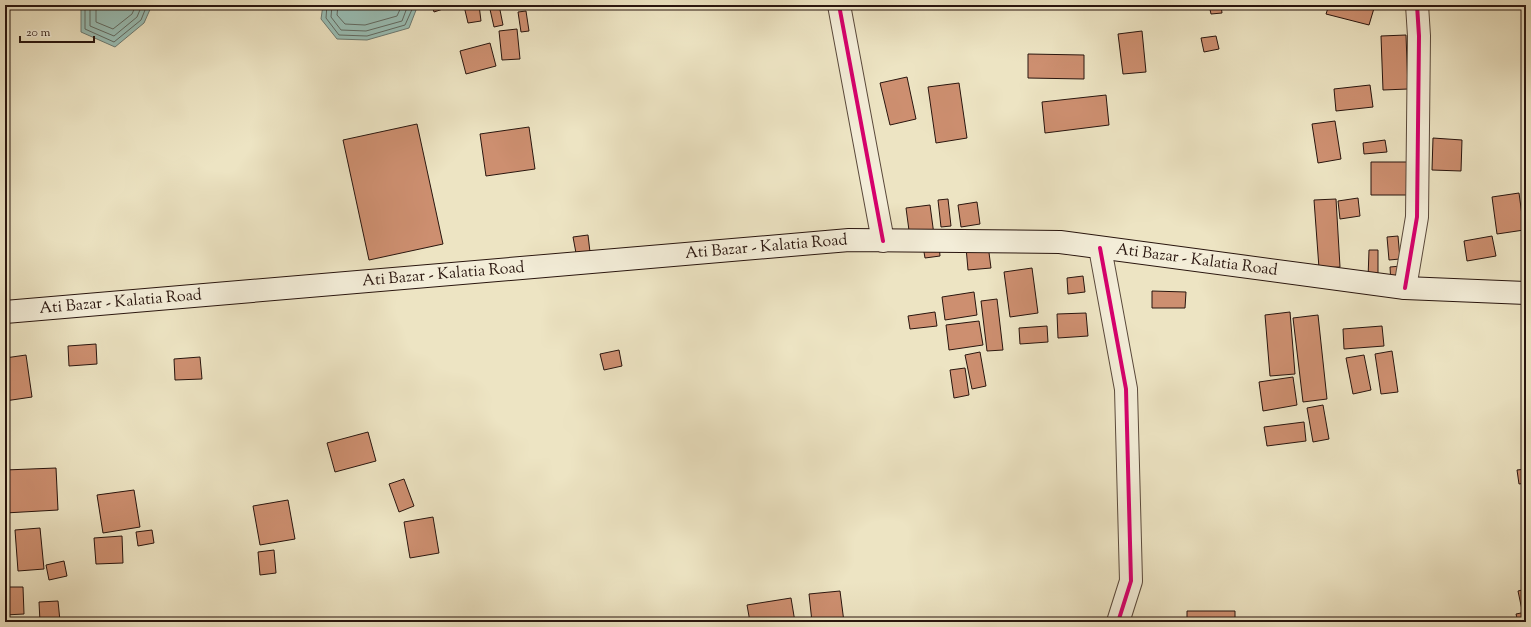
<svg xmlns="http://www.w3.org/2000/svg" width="1531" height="627" viewBox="0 0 1531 627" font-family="'Sorts Mill Goudy',serif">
<rect width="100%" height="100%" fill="#ede4c3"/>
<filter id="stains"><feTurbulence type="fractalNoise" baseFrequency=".005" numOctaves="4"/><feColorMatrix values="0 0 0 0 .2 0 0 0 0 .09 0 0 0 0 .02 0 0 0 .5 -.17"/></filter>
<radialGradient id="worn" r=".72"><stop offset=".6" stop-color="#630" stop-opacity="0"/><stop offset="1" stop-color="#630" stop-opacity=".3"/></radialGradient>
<!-- water -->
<path fill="#99beb5" stroke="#6c7a72" d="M 81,5 L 152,5 L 144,23 L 115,47 L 81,32 Z
M 323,5 L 418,5 L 409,28 L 367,40 L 337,39 L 321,19 Z"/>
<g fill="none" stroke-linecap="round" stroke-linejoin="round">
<!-- shore -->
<path stroke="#616a62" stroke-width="1" d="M 85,5 L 85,29 L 114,42 L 141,20 L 147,5
M 90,5 L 90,26 L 114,36 L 137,17 L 142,5
M 96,5 L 96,22 L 113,29 L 132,14 L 136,5
M 327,5 L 326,18 L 339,35 L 367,36 L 405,25 L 414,5
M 332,5 L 331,17 L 341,30 L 366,31 L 402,21 L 408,5
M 338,5 L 337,15 L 345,24 L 365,25 L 397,16 L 402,5"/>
</g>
<!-- building -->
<path fill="#cd8f70" stroke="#29150e" d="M 432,5 L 451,5 L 452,6 L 434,12 Z
M 479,5 L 481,21 L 468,23 L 464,6 Z
M 489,5 L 499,5 L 503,25 L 494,27 Z
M 1209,5 L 1221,5 L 1222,13 L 1211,14 Z
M 1329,5 L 1375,5 L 1369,25 L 1326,14 Z
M 526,11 L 529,31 L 521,32 L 518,12 Z
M 517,29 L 520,59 L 502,60 L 499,31 Z
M 1142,31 L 1146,72 L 1123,74 L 1118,34 Z
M 1406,35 L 1408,89 L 1383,90 L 1381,36 Z
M 1216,36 L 1219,49 L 1204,52 L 1201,38 Z
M 490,43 L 496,66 L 466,74 L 460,51 Z
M 1028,54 L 1084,55 L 1084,79 L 1028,78 Z
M 907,77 L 916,119 L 890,125 L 880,83 Z
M 959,83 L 967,138 L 936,143 L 928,87 Z
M 1370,85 L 1373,107 L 1336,111 L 1334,89 Z
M 1106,95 L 1109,125 L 1045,133 L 1042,102 Z
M 1335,121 L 1341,159 L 1318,163 L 1312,124 Z
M 417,124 L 443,244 L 369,260 L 343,140 Z
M 529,127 L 535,169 L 486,176 L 480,134 Z
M 1433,138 L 1462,140 L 1461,171 L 1432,170 Z
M 1385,140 L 1387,152 L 1364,154 L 1363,143 Z
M 1371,162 L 1410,162 L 1410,195 L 1371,195 Z
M 1519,193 L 1524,230 L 1497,234 L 1492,197 Z
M 1358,198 L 1360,216 L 1340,219 L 1338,201 Z
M 948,199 L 951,226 L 941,227 L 938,200 Z
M 1336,199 L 1340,267 L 1319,268 L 1314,200 Z
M 977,202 L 980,224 L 961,227 L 958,205 Z
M 930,205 L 934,235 L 910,238 L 906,208 Z
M 588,235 L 590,252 L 576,253 L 573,237 Z
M 1398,236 L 1400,259 L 1389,260 L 1387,237 Z
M 1492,236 L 1496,256 L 1467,261 L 1464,241 Z
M 939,244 L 940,256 L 925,258 L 923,246 Z
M 988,245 L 991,268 L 968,270 L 966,247 Z
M 1369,250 L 1378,250 L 1378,279 L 1368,279 Z
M 1401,266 L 1403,283 L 1391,284 L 1390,267 Z
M 1032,268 L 1038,313 L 1010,317 L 1004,272 Z
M 1083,276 L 1085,292 L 1068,294 L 1067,278 Z
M 1152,291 L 1186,292 L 1185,308 L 1152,308 Z
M 974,292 L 977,315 L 945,320 L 942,297 Z
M 997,299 L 1003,350 L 987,351 L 981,301 Z
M 935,312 L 937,326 L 910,329 L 908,316 Z
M 1290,312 L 1295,374 L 1270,376 L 1265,315 Z
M 1086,313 L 1088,336 L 1058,338 L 1057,314 Z
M 1318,315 L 1327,399 L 1303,402 L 1293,318 Z
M 979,321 L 983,345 L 949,350 L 946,325 Z
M 1047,326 L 1048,342 L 1020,344 L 1019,328 Z
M 1382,326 L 1384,346 L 1344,349 L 1343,329 Z
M 96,344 L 97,364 L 69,366 L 68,346 Z
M 619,350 L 622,366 L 604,370 L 600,354 Z
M 1392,351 L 1398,392 L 1381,394 L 1375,354 Z
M 980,352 L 986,386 L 972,389 L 965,355 Z
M 26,355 L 32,397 L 5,401 L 5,358 Z
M 1364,355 L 1371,390 L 1353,394 L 1346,358 Z
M 200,357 L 202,379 L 175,380 L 174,359 Z
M 965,368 L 969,395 L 954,398 L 950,370 Z
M 1293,377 L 1297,405 L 1263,411 L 1259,382 Z
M 1323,405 L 1329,439 L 1313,442 L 1307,408 Z
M 1304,422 L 1306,441 L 1267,446 L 1264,427 Z
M 368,432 L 376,461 L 335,472 L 327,443 Z
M 56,468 L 58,510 L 5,513 L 5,470 Z
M 1526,469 L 1526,483 L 1519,484 L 1517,470 Z
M 404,479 L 414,506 L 399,512 L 389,484 Z
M 134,490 L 140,527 L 103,533 L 97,495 Z
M 1526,492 L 1526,507 L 1523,493 Z
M 288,500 L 295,539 L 260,545 L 253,506 Z
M 433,517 L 439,553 L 410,558 L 404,522 Z
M 40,528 L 44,569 L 18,571 L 15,530 Z
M 152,530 L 154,543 L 138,546 L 136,532 Z
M 5,532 L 7,554 L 5,554 Z
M 122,536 L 123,563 L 96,564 L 94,538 Z
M 274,550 L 276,573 L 260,575 L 258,552 Z
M 64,561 L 67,576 L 49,580 L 46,565 Z
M 5,587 L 23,587 L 24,614 L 5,615 Z
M 1526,589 L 1526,609 L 1522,610 L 1518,591 Z
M 840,591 L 844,622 L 812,622 L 809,594 Z
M 791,598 L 795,622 L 750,622 L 747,605 Z
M 58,601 L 60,621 L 40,622 L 39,602 Z
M 1187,611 L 1235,611 L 1235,622 L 1187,622 Z
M 1526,612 L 1526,622 L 1518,622 L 1516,614 Z"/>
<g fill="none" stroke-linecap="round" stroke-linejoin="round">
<!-- street casing -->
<g stroke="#5a493b" stroke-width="24">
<path id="street" d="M 839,5 L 883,241
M 1100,248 L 1126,389 L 1131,581 L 1118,622
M 1405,288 L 1417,217 L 1419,36 L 1417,5"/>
</g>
<!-- secondary casing -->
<g stroke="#29150e" stroke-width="24">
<g id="secondary">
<path id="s1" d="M 5,312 L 849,240 L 1060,242 L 1405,288 L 1526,293"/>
</g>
</g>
<!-- street -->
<use href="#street" stroke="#f3edd8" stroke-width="22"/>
<!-- secondary -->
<use href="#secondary" stroke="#f3edd8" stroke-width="22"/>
<!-- cycleway casing -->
<g stroke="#f3edd8" stroke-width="6">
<path id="cycleway" d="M 839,5 L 883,241
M 1100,248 L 1126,389 L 1131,581 L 1118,622
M 1405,288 L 1417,217 L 1419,36 L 1417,5"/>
</g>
<!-- cycleway -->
<use href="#cycleway" stroke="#d6006c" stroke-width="4"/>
</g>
<g text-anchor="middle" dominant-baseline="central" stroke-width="3.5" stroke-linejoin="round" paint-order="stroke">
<!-- street labels -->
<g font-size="16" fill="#29150e" stroke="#f3edd8">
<text stroke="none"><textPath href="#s1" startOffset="764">Ati Bazar - Kalatia Road</textPath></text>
<text stroke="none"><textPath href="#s1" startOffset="1196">Ati Bazar - Kalatia Road</textPath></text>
<text stroke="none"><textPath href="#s1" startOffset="440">Ati Bazar - Kalatia Road</textPath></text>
<text stroke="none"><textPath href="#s1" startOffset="116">Ati Bazar - Kalatia Road</textPath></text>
</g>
</g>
<!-- margin -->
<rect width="1531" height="627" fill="none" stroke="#ede4c3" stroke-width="20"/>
<rect x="6" y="6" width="1519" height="615" fill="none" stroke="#29150e" stroke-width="2"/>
<rect x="10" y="10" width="1511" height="607" fill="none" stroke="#29150e"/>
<!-- scale -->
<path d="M20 36v6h74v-6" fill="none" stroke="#29150e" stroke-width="2"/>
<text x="26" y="36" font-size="12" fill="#29150e" stroke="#f3edd8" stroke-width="3" paint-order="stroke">20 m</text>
<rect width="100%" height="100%" filter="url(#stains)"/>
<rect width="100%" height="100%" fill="url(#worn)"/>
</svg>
